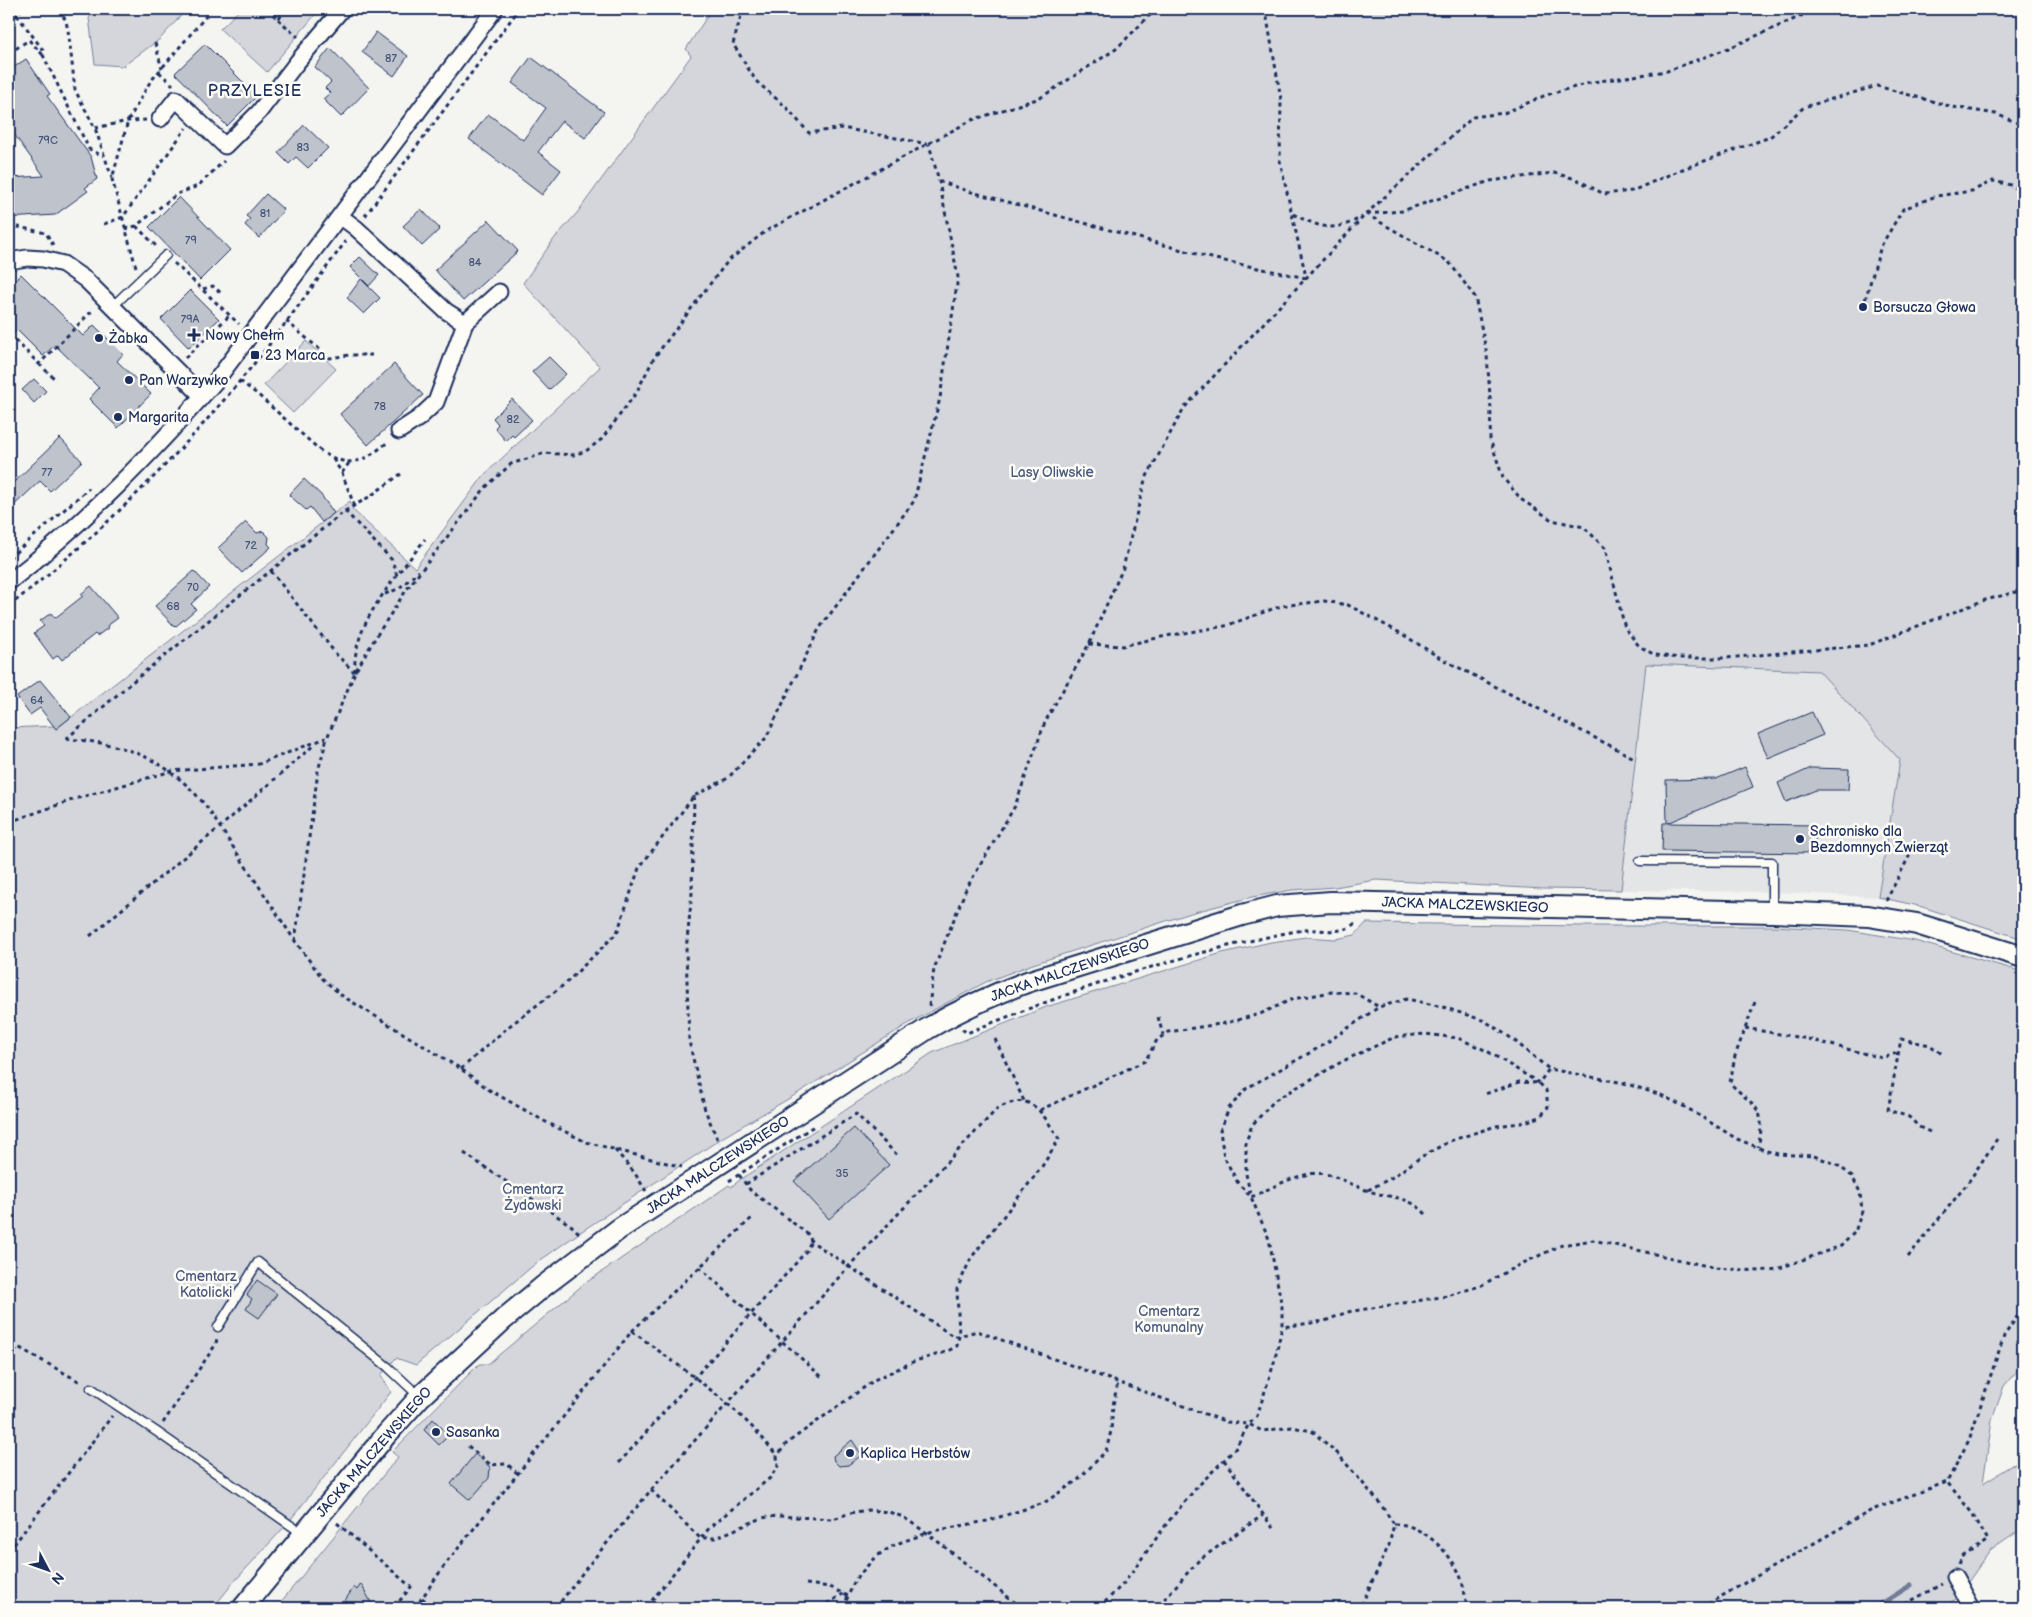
<svg xmlns="http://www.w3.org/2000/svg" width="2032" height="1617" viewBox="0 0 2032 1617" font-family="'Balsamiq Sans',sans-serif">
<rect width="100%" height="100%" fill="#f4f4f1"/>
<filter id="ink" filterUnits="userSpaceOnUse"><feTurbulence type="fractalNoise" baseFrequency=".02" numOctaves="2"/><feDisplacementMap in="SourceGraphic" scale="10" xChannelSelector="R" yChannelSelector="G"/><feConvolveMatrix kernelMatrix="1 2 1 2 8 2 1 2 1" color-interpolation-filters="sRGB"/></filter>
<g filter="url(#ink)">
<!-- built -->
<path fill="#e4e5e6" d="M 1646,664 L 1819,671 L 1900,760 L 1878,897 L 1772,892 L 1621,890 Z"/>
<!-- green -->
<path fill="#d4d6db" stroke="#78829c" d="M 95,9 L 187,9 L 160,39 L 123,66 L 95,64 L 89,18 Z
M 240,9 L 320,9 L 267,72 L 220,29 Z
M 703,9 L 2023,9 L 2023,939 L 1919,906 L 1878,897 L 1900,760 L 1819,671 L 1646,664 L 1621,890 L 1544,889 L 1376,880 L 1335,887 L 1292,890 L 1252,897 L 1191,913 L 1033,964 L 986,982 L 911,1022 L 795,1095 L 725,1136 L 579,1233 L 535,1264 L 416,1365 L 396,1358 L 381,1375 L 391,1392 L 288,1523 L 233,1583 L 213,1608 L 9,1608 L 9,728 L 54,726 L 56,729 L 350,501 L 353,510 L 415,568 L 485,474 L 600,367 L 523,283 L 554,239 L 577,213 L 691,56 L 686,49 L 708,15 Z
M 306,341 L 336,369 L 293,413 L 264,385 Z
M 1366,923 L 1586,926 L 1773,926 L 1848,930 L 1915,941 L 2023,972 L 2023,1364 L 2004,1386 L 1992,1420 L 1983,1483 L 2023,1458 L 2023,1528 L 1990,1551 L 1956,1599 L 1941,1608 L 276,1608 L 398,1457 L 392,1452 L 479,1364 L 488,1364 L 584,1284 L 729,1185 L 731,1187 L 741,1179 L 932,1053 L 1046,1007 L 1144,977 L 1222,953 L 1271,942 L 1306,937 L 1336,939 L 1355,935 Z"/>
<g fill="none" stroke-linecap="round" stroke-linejoin="round">
<!-- stream -->
<path stroke="#717c98" stroke-width="5" d="M 1875,1608 L 1911,1585"/>
</g>
<!-- building -->
<path fill="#bfc3cc" stroke="#1b2f5e" d="M 376,32 L 408,56 L 394,76 L 362,52 Z
M 205,44 L 257,96 L 227,126 L 175,73 Z
M 330,48 L 369,88 L 341,117 L 323,99 L 330,93 L 325,88 L 331,82 L 315,67 Z
M 531,57 L 604,112 L 585,138 L 562,121 L 538,152 L 561,170 L 542,195 L 469,139 L 488,114 L 523,140 L 546,108 L 512,83 Z
M 26,59 L 50,94 L 47,96 L 91,157 L 97,179 L 85,188 L 88,191 L 55,215 L 9,218 L 9,178 L 44,176 L 9,127 L 9,77 L 14,74 L 11,69 Z
M 304,125 L 328,148 L 308,168 L 296,157 L 289,164 L 278,153 Z
M 266,194 L 284,210 L 259,238 L 245,225 L 250,219 L 246,216 Z
M 179,197 L 230,250 L 200,280 L 149,227 Z
M 421,209 L 440,229 L 422,246 L 403,226 Z
M 489,220 L 518,251 L 463,301 L 435,270 Z
M 360,257 L 379,275 L 369,286 L 350,267 Z
M 21,274 L 83,336 L 94,325 L 123,354 L 117,361 L 151,394 L 118,428 L 89,399 L 99,388 L 55,345 L 43,356 L 17,330 L 9,338 L 9,286 Z
M 361,279 L 380,298 L 364,314 L 347,298 Z
M 190,290 L 219,319 L 189,348 L 161,319 Z
M 549,357 L 566,374 L 549,390 L 532,372 Z
M 394,364 L 423,395 L 368,445 L 340,414 Z
M 34,379 L 46,391 L 34,403 L 22,390 Z
M 512,399 L 532,420 L 514,437 L 512,435 L 506,441 L 495,428 L 498,424 L 493,418 Z
M 60,438 L 82,461 L 50,491 L 40,481 L 9,510 L 9,487 Z
M 304,479 L 321,495 L 334,513 L 322,522 L 310,507 L 306,510 L 289,495 Z
M 246,522 L 257,533 L 263,531 L 269,537 L 268,544 L 271,547 L 242,573 L 218,548 Z
M 194,571 L 209,587 L 191,604 L 196,609 L 175,627 L 155,606 Z
M 91,586 L 118,618 L 107,626 L 108,628 L 97,636 L 95,634 L 62,660 L 58,655 L 53,659 L 34,633 L 44,626 L 40,621 L 51,613 L 55,618 L 83,596 L 81,594 Z
M 40,680 L 71,717 L 56,729 L 40,708 L 30,715 L 17,697 Z
M 1812,712 L 1823,735 L 1768,758 L 1758,734 Z
M 1745,767 L 1753,787 L 1668,823 L 1815,825 L 1815,853 L 1662,851 L 1663,823 L 1667,823 L 1666,780 L 1716,779 Z
M 1811,768 L 1849,769 L 1848,790 L 1816,790 L 1786,802 L 1778,783 Z
M 854,1128 L 889,1165 L 829,1219 L 794,1181 Z
M 257,1280 L 277,1294 L 259,1318 L 246,1309 L 252,1299 L 247,1295 Z
M 433,1419 L 449,1435 L 439,1445 L 424,1430 Z
M 852,1440 L 862,1455 L 848,1465 L 839,1466 L 834,1461 L 833,1456 Z
M 475,1454 L 490,1467 L 489,1478 L 470,1500 L 451,1484 Z
M 361,1584 L 374,1608 L 353,1608 L 344,1602 L 354,1587 L 357,1590 Z"/>
<g fill="none" stroke-linecap="round" stroke-linejoin="round">
<!-- lane casing -->
<g stroke="#1b2f5e" stroke-width="11">
<path id="lane" d="M 113,306 L 166,255
M 1640,861 L 1772,862 L 1772,912
M 218,1327 L 258,1262 L 388,1367 L 420,1397
M 91,1388 L 157,1432 L 303,1534"/>
</g>
<!-- street casing -->
<g stroke="#1b2f5e" stroke-width="19">
<path id="street" d="M 160,119 L 176,99 L 225,146 L 259,112 L 298,61 L 342,9
M 340,216 L 356,228 L 446,311 L 465,323 L 499,292
M 9,261 L 27,258 L 43,259 L 63,264 L 86,280 L 202,396
M 399,431 L 419,418 L 436,402 L 465,323
M 9,582 C 85,523 151,454 215,382 L 495,9
M 1955,1577 L 1972,1608"/>
</g>
<!-- secondary casing -->
<g stroke="#1b2f5e" stroke-width="24">
<path id="secondary" d="M 243,1608 L 386,1435 L 420,1397 L 504,1319 L 545,1285 L 619,1229 L 927,1029 C 959,1010 992,995 1027,982 L 1242,915 L 1277,906 L 1331,902 L 1772,912 L 1868,916 L 1917,924 L 2023,957"/>
</g>
<!-- path -->
<path stroke="#1b2f5e" stroke-width="3" stroke-dasharray="4 4" stroke-linecap="butt" d="M 59,9 L 66,21 L 69,36 L 75,90 L 95,128 L 112,178
M 267,9 L 278,19 L 288,9
M 743,9 L 733,44 L 756,81 L 787,108 L 809,133 L 842,128 L 928,144
M 1269,9 L 1267,18 L 1281,99 L 1280,161 L 1306,277
M 17,15 L 43,50 L 43,55 L 89,149 L 103,156
M 278,19 L 298,37
M 9,23 L 22,9
M 155,43 L 162,69
M 9,53 L 29,40 L 43,55
M 159,72 L 173,85
M 95,128 L 128,121 L 146,120
M 939,181 L 968,191 L 1215,259 L 1306,278
M 1293,214 C 1321,228 1333,233 1362,217
M 1366,214 L 1449,262 L 1475,297 L 1487,355 L 1491,410 L 1490,439 L 1503,478 L 1522,500 L 1552,520 L 1584,527 L 1605,548 L 1625,628 L 1639,646 L 1655,655 L 1679,658 L 1726,658 L 1869,645 L 1982,601 L 2023,590
M 1367,214 L 1402,211 L 1490,181 L 1554,173 L 1576,179 L 1604,194 L 1632,191 L 1680,170 L 1770,137 L 1804,107 L 1877,86 L 1953,107 L 1996,114 L 2023,125
M 365,216 L 519,9
M 104,224 L 123,217 L 186,128
M 9,225 L 46,233 L 53,245
M 136,226 L 157,247
M 125,229 L 136,226 L 177,194 L 198,186 L 224,161
M 174,263 L 239,324
M 136,267 L 112,179 L 128,121 L 150,82 L 212,9
M 203,289 L 213,286 L 222,294
M 1863,307 L 1881,246 L 1903,209 L 1936,196 L 1972,191 L 1993,181 L 2011,185 L 2023,193
M 286,321 L 330,358 L 349,355 L 372,355
M 10,342 L 13,338 L 39,364 L 94,309
M 185,358 L 230,315
M 39,364 L 56,380
M 240,381 L 257,394 L 322,452 C 351,470 365,461 389,441
M 333,459 L 342,473 L 354,505
M 342,473 L 349,463
M 345,511 L 392,560 L 397,576
M 9,558 L 89,488
M 271,571 L 336,654 L 354,672
M 385,594 L 398,589 L 419,571
M 9,606 C 93,540 171,465 239,382 C 277,337 311,288 346,241
M 1089,644 L 1122,646 L 1166,636 L 1225,626 L 1281,606 L 1324,601 L 1348,605 L 1402,634 L 1442,659 L 1636,759
M 355,672 C 351,623 398,576 425,539
M 66,739 C 127,743 167,759 206,806 L 295,941 L 323,979 L 341,995 L 461,1069 L 491,1091 L 544,1121 L 586,1142 L 682,1167
M 66,739 L 132,682 L 345,511 L 369,497 L 401,474
M 694,796 L 692,893 L 686,950 L 689,1041 L 705,1110 L 719,1143
M 9,822 L 78,798 L 172,771 L 259,764 L 326,738
M 1886,901 L 1917,841
M 90,936 L 220,827 L 315,744
M 295,941 L 318,771 L 327,738 L 355,672 L 377,635 L 407,589 L 485,488 L 511,464 L 545,453 L 573,455 L 586,451 L 602,439 L 636,393 L 654,358 L 703,293 L 728,261 L 766,231 L 972,120 L 1040,98 L 1116,49 L 1156,9
M 1755,1002 L 1735,1056 L 1730,1083 C 1756,1109 1767,1107 1758,1147
M 929,1006 L 934,969 L 966,889 L 1015,806 L 1045,722 L 1089,644 L 1123,568 L 1145,480 L 1184,408 L 1366,214 L 1473,117 L 1504,113 L 1546,95 L 1593,82 L 1667,71 L 1729,48 L 1817,9
M 1158,1017 L 1163,1035
M 1745,1028 L 1808,1039 L 1882,1058 L 1897,1053
M 962,1029 L 967,1033 C 1062,994 1162,960 1263,938 C 1276,935 1290,932 1304,930 C 1322,928 1343,937 1357,921
M 995,1039 L 1024,1101
M 461,1069 L 508,1027 L 565,984 L 617,933 L 639,868 L 694,796 L 728,778 L 766,738 L 819,629 L 914,501 L 940,398 L 958,277 L 939,181 L 929,144
M 1040,1110 L 1145,1061 L 1157,1040 L 1168,1032 L 1226,1023 L 1260,1014 L 1293,999 L 1332,992 L 1355,993 L 1379,1007
M 1930,1132 L 1919,1127 L 1909,1117 L 1888,1110 L 1901,1039 L 1930,1045 L 1942,1054
M 615,1150 L 634,1172 L 646,1191
M 464,1153 L 572,1226 L 581,1235
M 739,1175 L 751,1191 L 809,1235 L 811,1241 L 953,1336 L 959,1336 L 977,1331 L 1227,1422 L 1249,1424 L 1262,1431 L 1292,1427 L 1312,1431 L 1337,1453 L 1379,1502 L 1394,1524 L 1389,1545 L 1360,1608
M 729,1181 L 814,1126
M 746,1184 L 856,1114 L 898,1156
M 1368,1190 L 1391,1178 L 1421,1157 L 1450,1141 L 1496,1126 L 1521,1123 L 1540,1117 L 1548,1107 L 1546,1090 L 1539,1083 L 1519,1082 L 1485,1094
M 1426,1214 C 1407,1194 1390,1199 1366,1190 C 1346,1183 1327,1168 1305,1175 C 1286,1179 1268,1190 1251,1197 L 1246,1174 L 1246,1142 L 1252,1125 L 1275,1100 L 1343,1061 L 1395,1037 L 1425,1034 L 1458,1038 L 1487,1051 L 1539,1083 L 1549,1069
M 1908,1257 L 1967,1184 L 1997,1139
M 699,1267 L 822,1377
M 632,1331 C 682,1369 739,1405 777,1456
M 9,1358 L 18,1347 L 82,1383
M 163,1423 L 216,1344 L 217,1337
M 468,1446 L 491,1465 L 507,1464 L 517,1473
M 1224,1460 L 1275,1531
M 619,1463 L 796,1263 L 807,1250 L 811,1241
M 651,1490 L 700,1538 L 715,1538 L 762,1518 L 777,1516 L 833,1519 L 850,1513 L 867,1510 L 889,1512 L 903,1517 L 927,1533 L 1022,1608
M 337,1523 L 411,1587 L 397,1604 L 403,1608
M 1394,1524 C 1419,1523 1444,1547 1456,1567 C 1463,1578 1465,1595 1467,1608
M 9,1551 L 112,1416
M 1959,1564 L 1962,1557 L 1988,1540 L 1972,1513 L 1947,1482 L 1969,1440 L 2004,1336 L 2023,1308
M 806,1584 L 830,1587 L 848,1596
M 422,1598 L 434,1608
M 1159,1605 L 1199,1560 L 1263,1515
M 220,1608 L 225,1603
M 415,1608 L 444,1566 L 632,1331 L 753,1217
M 556,1608 L 587,1567 L 651,1490 L 849,1266 L 997,1109 C 1032,1089 1041,1112 1059,1139 L 1041,1168 L 971,1258 L 957,1289 L 959,1336 L 957,1346 L 946,1352 L 915,1361 L 876,1379 L 787,1443 L 777,1456 L 778,1466 L 770,1478 L 710,1527 L 646,1608
M 820,1608 L 843,1594
M 848,1608 L 846,1601 L 855,1580 L 875,1557 L 896,1544 L 933,1531 L 987,1521 L 1044,1503 L 1079,1479 L 1106,1451 L 1111,1431 L 1113,1405 L 1118,1382
M 1099,1608 L 1124,1583 L 1168,1522 L 1197,1487 L 1235,1449 L 1249,1424 L 1257,1416 L 1274,1363 L 1282,1327 L 1282,1307 L 1269,1239 L 1251,1197 L 1238,1183 L 1224,1157 L 1220,1131 L 1229,1108 L 1247,1088 L 1320,1047 L 1379,1007 L 1407,999 L 1443,1007 L 1485,1021 L 1511,1038 L 1549,1069 L 1624,1083 L 1661,1095 L 1687,1108 L 1737,1139 L 1767,1151 L 1778,1154 L 1814,1156 L 1836,1164 L 1852,1176 L 1860,1192 L 1862,1211 L 1855,1232 L 1841,1246 L 1777,1269 L 1760,1271 L 1716,1268 L 1593,1240 L 1562,1245 L 1517,1266 L 1480,1286 L 1447,1296 L 1347,1312 L 1325,1321 L 1282,1327
M 1701,1608 L 1872,1510 L 1947,1482
M 1898,1608 L 1942,1584"/>
<!-- lane -->
<use href="#lane" stroke="#fdfcf7" stroke-width="8"/>
<!-- street -->
<use href="#street" stroke="#fdfcf7" stroke-width="15"/>
<!-- secondary -->
<use href="#secondary" stroke="#fdfcf7" stroke-width="20"/>
</g>
</g>
<!-- markers -->
<g fill="#1b2f5e" stroke="#fdfcf7" stroke-width="2">
<circle cx="1863" cy="307" r="5"/>
<path d="M191.5 327.5h5v5h5v5h-5v5h-5v-5h-5v-5h5z"/>
<circle cx="99" cy="338" r="5"/>
<rect x="250" y="350" width="10" height="10" rx="2.5"/>
<circle cx="129" cy="380" r="5"/>
<circle cx="118" cy="417" r="5"/>
<circle cx="1800" cy="839" r="5"/>
<circle cx="436" cy="1432" r="5"/>
<circle cx="850" cy="1453" r="5"/>
</g>
<g text-anchor="middle" dominant-baseline="central" stroke-width="5" stroke-linejoin="round" paint-order="stroke">
<!-- number labels -->
<g font-size="11" fill="#44547a">
<text x="391" y="58">87</text>
<text x="48" y="140">79C</text>
<text x="303" y="147">83</text>
<text x="265" y="213">81</text>
<text x="191" y="240">79</text>
<text x="475" y="262">84</text>
<text x="190" y="319">79A</text>
<text x="380" y="406">78</text>
<text x="513" y="419">82</text>
<text x="47" y="472">77</text>
<text x="251" y="545">72</text>
<text x="193" y="587">70</text>
<text x="173" y="606">68</text>
<text x="37" y="700">64</text>
<text x="842" y="1173">35</text>
</g>
<!-- poi labels -->
<g font-size="14" fill="#1b2f5e" stroke="#fdfcf7" text-anchor="start">
<text x="1873" y="307">Borsucza Głowa</text>
<text x="205" y="335">Nowy Chełm</text>
<text x="109" y="338">Żabka</text>
<text x="265" y="355">23 Marca</text>
<text x="139" y="380">Pan Warzywko</text>
<text x="128" y="417">Margarita</text>
<text x="1810" y="831">Schronisko dla<tspan x="1810" dy="16">Bezdomnych Zwierząt</tspan></text>
<text x="446" y="1432">Sasanka</text>
<text x="860" y="1453">Kaplica Herbstów</text>
</g>
<!-- park labels -->
<g font-size="14" fill="#49597d" stroke="#fdfcf7">
<text x="1052" y="472">Lasy Oliwskie</text>
<text x="533" y="1189">Cmentarz<tspan x="533" dy="16">Żydowski</tspan></text>
<text x="206" y="1276">Cmentarz<tspan x="206" dy="16">Katolicki</tspan></text>
<text x="1169" y="1311">Cmentarz<tspan x="1169" dy="16">Komunalny</tspan></text>
</g>
<!-- street labels -->
<g font-size="14" fill="#1b2f5e" stroke="#fdfcf7">
<text transform="translate(1465 905) rotate(2)">JACKA MALCZEWSKIEGO</text>
<text transform="translate(1070 970) rotate(-19)">JACKA MALCZEWSKIEGO</text>
<text transform="translate(718 1165) rotate(-33)">JACKA MALCZEWSKIEGO</text>
<text transform="translate(374 1452) rotate(-49)">JACKA MALCZEWSKIEGO</text>
</g>
<!-- quarter labels -->
<g font-size="16" letter-spacing="1" fill="#1b2f5e" stroke="#fdfcf7">
<text x="255" y="91">PRZYLESIE</text>
</g>
</g>
<!-- margin -->
<rect width="2032" height="1617" fill="none" stroke="#fdfcf7" stroke-width="30"/>
<rect x="15" y="15" width="2002" height="1587" fill="none" stroke="#1b2f5e" stroke-width="2" filter="url(#ink)"/>
<!-- north arrow -->
<g transform="translate(48 1570) rotate(131)" stroke="#fdfcf7" stroke-width="4" paint-order="stroke">
<path d="M0-4L9 19L0 12L-9 19Z" fill="#1b2f5e"/>
<text y="-8" font-size="14" font-weight="bold" text-anchor="middle" fill="#1b2f5e">N</text>
</g>
</svg>
